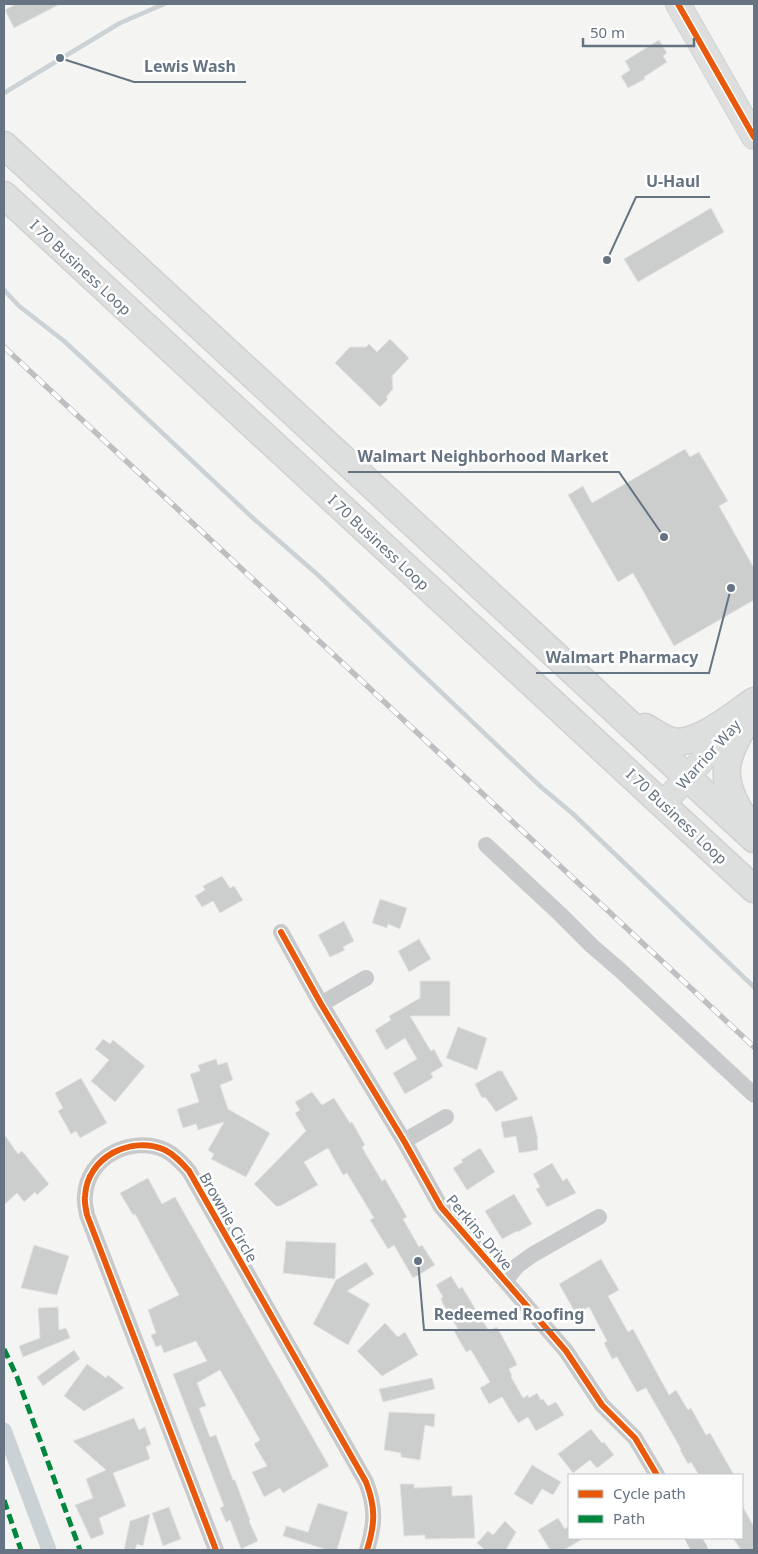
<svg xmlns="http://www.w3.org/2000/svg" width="758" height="1554" viewBox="0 0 758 1554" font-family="'Noto Sans',sans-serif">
<rect width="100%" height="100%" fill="#f4f4f2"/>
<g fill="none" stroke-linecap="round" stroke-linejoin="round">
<!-- stream -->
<path stroke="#cad2d5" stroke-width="4.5" d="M 4,93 L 120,23 L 164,4
M 4,290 L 19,306 L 64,341 L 90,365 L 255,520 L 318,575 L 541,787 L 572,813 L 754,987"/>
<!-- canal -->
<path stroke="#cad2d5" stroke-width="15" d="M 4,1430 L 49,1550"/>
</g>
<!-- building -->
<path fill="#cccece" stroke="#e3e3e2" d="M 16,4 L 60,4 L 14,28 L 5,10 Z
M 659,40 L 667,53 L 663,56 L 667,62 L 644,77 L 645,79 L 628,88 L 621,76 L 630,70 L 625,61 Z
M 711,208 L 724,232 L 638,282 L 624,259 Z
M 390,339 L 409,358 L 392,376 L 393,389 L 386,397 L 388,399 L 380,407 L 335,363 L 350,347 L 366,347 L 369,344 L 377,352 Z
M 685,449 L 690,457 L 699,452 L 728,501 L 719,506 L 754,568 L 754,600 L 674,646 L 633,573 L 618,582 L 568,495 L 583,486 L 592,503 Z
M 222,876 L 230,888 L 234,886 L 243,900 L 220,913 L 213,901 L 202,907 L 195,896 L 205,890 L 203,886 Z
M 380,899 L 407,908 L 400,929 L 388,924 L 387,928 L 372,923 Z
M 344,921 L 354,941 L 343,947 L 345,950 L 330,957 L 318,935 Z
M 419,939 L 431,959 L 409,972 L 398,951 Z
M 420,981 L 450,981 L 450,1016 L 410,1016 L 431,1051 L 434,1049 L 443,1066 L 431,1073 L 433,1077 L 431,1079 L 405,1094 L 393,1073 L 417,1059 L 405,1038 L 386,1050 L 375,1030 L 391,1020 L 389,1016 L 420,998 Z
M 458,1027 L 487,1038 L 477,1070 L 446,1058 Z
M 103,1039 L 110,1044 L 113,1040 L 145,1066 L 115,1102 L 91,1081 L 109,1060 L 95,1049 Z
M 216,1059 L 218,1065 L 227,1062 L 233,1080 L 220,1085 L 228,1109 L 270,1133 L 246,1177 L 211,1159 L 214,1154 L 208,1150 L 224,1122 L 198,1130 L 196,1124 L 183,1128 L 177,1109 L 199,1102 L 190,1074 L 200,1071 L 198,1065 Z
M 498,1071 L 502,1071 L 518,1099 L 496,1112 L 485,1097 L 482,1098 L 475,1084 Z
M 81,1078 L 107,1123 L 80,1138 L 76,1131 L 71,1134 L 58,1111 L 63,1108 L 55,1093 Z
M 312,1092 L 322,1105 L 334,1098 L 350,1123 L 352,1122 L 365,1145 L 362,1147 L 364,1151 L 382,1181 L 385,1179 L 407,1217 L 403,1219 L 419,1247 L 422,1245 L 435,1265 L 413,1278 L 394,1245 L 388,1249 L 370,1220 L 374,1218 L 347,1173 L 343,1175 L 328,1148 L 304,1162 L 318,1185 L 280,1206 L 276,1206 L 254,1184 L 306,1131 L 295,1113 L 300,1110 L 295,1102 Z
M 532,1116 L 538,1139 L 537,1139 L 538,1150 L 519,1153 L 516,1136 L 504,1138 L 501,1122 Z
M 4,1134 L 18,1154 L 22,1151 L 49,1184 L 37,1195 L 35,1192 L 24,1202 L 17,1193 L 4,1205 Z
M 480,1148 L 495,1172 L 467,1190 L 453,1168 L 463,1162 L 461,1160 Z
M 552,1163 L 563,1181 L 567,1178 L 576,1193 L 547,1207 L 536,1189 L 540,1187 L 533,1174 Z
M 148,1178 L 162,1204 L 175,1197 L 329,1466 L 283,1493 L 280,1488 L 264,1497 L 252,1472 L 267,1466 L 254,1444 L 260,1440 L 220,1370 L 197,1383 L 206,1406 L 199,1408 L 210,1437 L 216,1435 L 233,1480 L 235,1480 L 250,1520 L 249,1521 L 258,1541 L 241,1549 L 230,1520 L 226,1522 L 220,1508 L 224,1506 L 173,1374 L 207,1361 L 196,1341 L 164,1353 L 161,1345 L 156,1347 L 151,1335 L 156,1333 L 148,1310 L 179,1295 L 135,1214 L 133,1215 L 120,1193 Z
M 514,1194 L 532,1224 L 518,1232 L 517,1231 L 502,1239 L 485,1211 Z
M 286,1241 L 336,1243 L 335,1279 L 283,1273 Z
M 34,1245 L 69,1256 L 57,1295 L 21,1288 Z
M 601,1259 L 619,1290 L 608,1296 L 628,1332 L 633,1329 L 669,1395 L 676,1390 L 688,1410 L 691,1408 L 706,1435 L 710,1433 L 734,1475 L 699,1475 L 691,1462 L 688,1464 L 680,1450 L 681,1449 L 646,1388 L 637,1392 L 617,1357 L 612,1359 L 604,1343 L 607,1341 L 589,1307 L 576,1314 L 559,1284 Z
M 366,1262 L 374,1274 L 347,1291 L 370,1304 L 348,1345 L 313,1324 L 336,1280 Z
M 451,1276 L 459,1289 L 462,1287 L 489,1331 L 497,1327 L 514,1358 L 517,1365 L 509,1369 L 512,1376 L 511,1377 L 523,1398 L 528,1395 L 529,1398 L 537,1393 L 541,1400 L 543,1399 L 548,1406 L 556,1402 L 564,1415 L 536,1431 L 528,1417 L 518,1423 L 502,1397 L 489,1404 L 480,1388 L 490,1382 L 471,1350 L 466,1352 L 454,1331 L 458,1329 L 443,1304 L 441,1298 L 443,1297 L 436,1285 Z
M 58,1307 L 59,1330 L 66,1328 L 70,1338 L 23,1357 L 19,1346 L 40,1338 L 38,1308 Z
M 385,1323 L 398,1337 L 405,1332 L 418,1355 L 382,1376 L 357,1351 Z
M 74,1350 L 80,1359 L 43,1386 L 37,1377 Z
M 87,1364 L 106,1378 L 108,1375 L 124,1388 L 84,1411 L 64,1396 Z
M 432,1378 L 435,1389 L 383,1402 L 379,1389 Z
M 389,1412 L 435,1414 L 434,1427 L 425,1425 L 420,1460 L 401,1457 L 401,1453 L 384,1450 Z
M 134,1418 L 139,1430 L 145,1427 L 151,1444 L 146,1447 L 150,1459 L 113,1473 L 126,1506 L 99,1518 L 104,1534 L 91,1539 L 75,1505 L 93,1498 L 86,1479 L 106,1470 L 73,1441 Z
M 591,1429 L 602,1443 L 604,1442 L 614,1455 L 597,1468 L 590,1460 L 573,1473 L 558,1454 Z
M 532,1465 L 561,1482 L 553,1495 L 542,1489 L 532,1505 L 514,1494 Z
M 400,1484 L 414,1484 L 414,1488 L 452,1486 L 452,1496 L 472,1495 L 475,1538 L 425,1539 L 425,1535 L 404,1536 Z
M 318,1503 L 348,1512 L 337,1550 L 328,1550 L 283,1536 L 286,1526 L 308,1532 Z
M 742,1505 L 754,1527 L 754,1550 L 741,1550 L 733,1538 L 742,1538 Z
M 169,1507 L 181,1539 L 163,1546 L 152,1513 Z
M 150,1514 L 143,1546 L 137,1544 L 135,1550 L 124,1550 L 130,1521 Z
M 558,1518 L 565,1529 L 569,1526 L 569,1538 L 584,1538 L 564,1550 L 550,1550 L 538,1530 Z
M 505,1521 L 516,1532 L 506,1550 L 485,1550 L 477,1543 L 488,1531 L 493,1535 Z"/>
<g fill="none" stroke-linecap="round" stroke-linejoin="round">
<!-- secondary casing -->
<g stroke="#d2d2d3" stroke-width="26">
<path id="secondary" d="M 678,4 L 754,137
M 663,804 L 742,716"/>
</g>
<!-- primary casing -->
<g stroke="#d1d1d1" stroke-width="29">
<path id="primary" d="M 4,145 L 754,839
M 4,195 L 754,889
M 645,727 C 654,732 663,739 672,741 C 696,747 735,714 754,701
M 746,821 C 713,773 727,754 754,709"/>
</g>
<!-- street -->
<path stroke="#c8c9ca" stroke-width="16" d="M 486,845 L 560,914 L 592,946 L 621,971 L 754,1095
M 281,932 L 321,1004 L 404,1141 L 441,1207 L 566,1351 L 602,1405 L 635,1438 L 657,1475
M 321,1004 L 366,978
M 404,1141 L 446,1117
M 505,1281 L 517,1266 L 532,1255 L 599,1217
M 693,1538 L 700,1550
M 216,1550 L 87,1215 C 86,1209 84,1202 85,1196 C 87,1157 131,1135 165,1150 C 175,1155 182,1163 189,1171 L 366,1482 C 376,1508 375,1524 367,1550"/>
<!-- secondary -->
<use href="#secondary" stroke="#dddede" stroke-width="24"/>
<!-- primary -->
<use href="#primary" stroke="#dddede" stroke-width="26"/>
<!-- rail casing -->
<g stroke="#bebfc1" stroke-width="5.5">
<path id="rail" d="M 4,347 L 754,1047"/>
</g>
<!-- rail -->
<use href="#rail" stroke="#fff" stroke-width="4" stroke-dasharray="11" stroke-linecap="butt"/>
<!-- quiet -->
<path stroke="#00873e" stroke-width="5" stroke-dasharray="10 5" stroke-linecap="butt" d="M 4,1349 L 17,1377 L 80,1550
M 4,1500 L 21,1550"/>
<!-- cycleway casing -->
<g stroke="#fff" stroke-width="9">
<path id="cycleway" d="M 678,4 L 754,137
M 281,932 L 321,1004 L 404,1141 L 441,1207 L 566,1351 L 602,1405 L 635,1438 L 657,1475
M 216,1550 L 87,1215 C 86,1209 84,1202 85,1196 C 87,1157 131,1135 165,1150 C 175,1155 182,1163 189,1171 L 366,1482 C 376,1508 375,1524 367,1550"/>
</g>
<!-- cycleway -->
<use href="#cycleway" stroke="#e8590c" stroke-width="6"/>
</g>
<g text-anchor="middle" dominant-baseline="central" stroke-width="5" stroke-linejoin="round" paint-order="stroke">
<!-- street labels -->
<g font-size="15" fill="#657382" stroke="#fff">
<text transform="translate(81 267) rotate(43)">I 70 Business Loop</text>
<text transform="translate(379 542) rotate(43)">I 70 Business Loop</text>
<text transform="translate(708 754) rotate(-48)">Warrior Way</text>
<text transform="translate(677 816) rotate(43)">I 70 Business Loop</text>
<text transform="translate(229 1217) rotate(60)">Brownie Circle</text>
<text transform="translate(480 1232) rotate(50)">Perkins Drive</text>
</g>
</g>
<!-- callouts -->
<path fill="none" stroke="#657382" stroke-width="2" d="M60 58L134 82H246M607 260L636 197H710M664 537L619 472H348M731 588L709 673H536M418 1261L424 1330H595"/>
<g fill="#657382" stroke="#fff" stroke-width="2">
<circle cx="60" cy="58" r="5"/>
<circle cx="607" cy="260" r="5"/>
<circle cx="664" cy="537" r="5"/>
<circle cx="731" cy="588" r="5"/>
<circle cx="418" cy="1261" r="5"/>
</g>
<g font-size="16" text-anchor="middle" font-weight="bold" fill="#657382" stroke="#fff" stroke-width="5" stroke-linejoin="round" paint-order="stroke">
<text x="190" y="72">Lewis Wash</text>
<text x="673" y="187">U-Haul</text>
<text x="483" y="462">Walmart Neighborhood Market</text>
<text x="622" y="663">Walmart Pharmacy</text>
<text x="509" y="1320">Redeemed Roofing</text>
</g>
<!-- border -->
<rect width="758" height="1554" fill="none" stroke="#657382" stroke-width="10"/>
<!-- legend -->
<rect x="568" y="1474" width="175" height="65" fill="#ffffff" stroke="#c1c7cd"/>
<rect x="578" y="1490" width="25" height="8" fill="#e8590c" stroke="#c1c7cd"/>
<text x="613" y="1499" font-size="15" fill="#657382">Cycle path</text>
<rect x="578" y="1515" width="25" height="8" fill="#00873e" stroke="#c1c7cd"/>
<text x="613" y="1524" font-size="15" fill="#657382">Path</text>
<!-- scale -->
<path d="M583 38v8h111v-8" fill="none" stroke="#657382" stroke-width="2.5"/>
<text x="590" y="38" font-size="15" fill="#657382" stroke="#ffffff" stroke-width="4" paint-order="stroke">50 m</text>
</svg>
